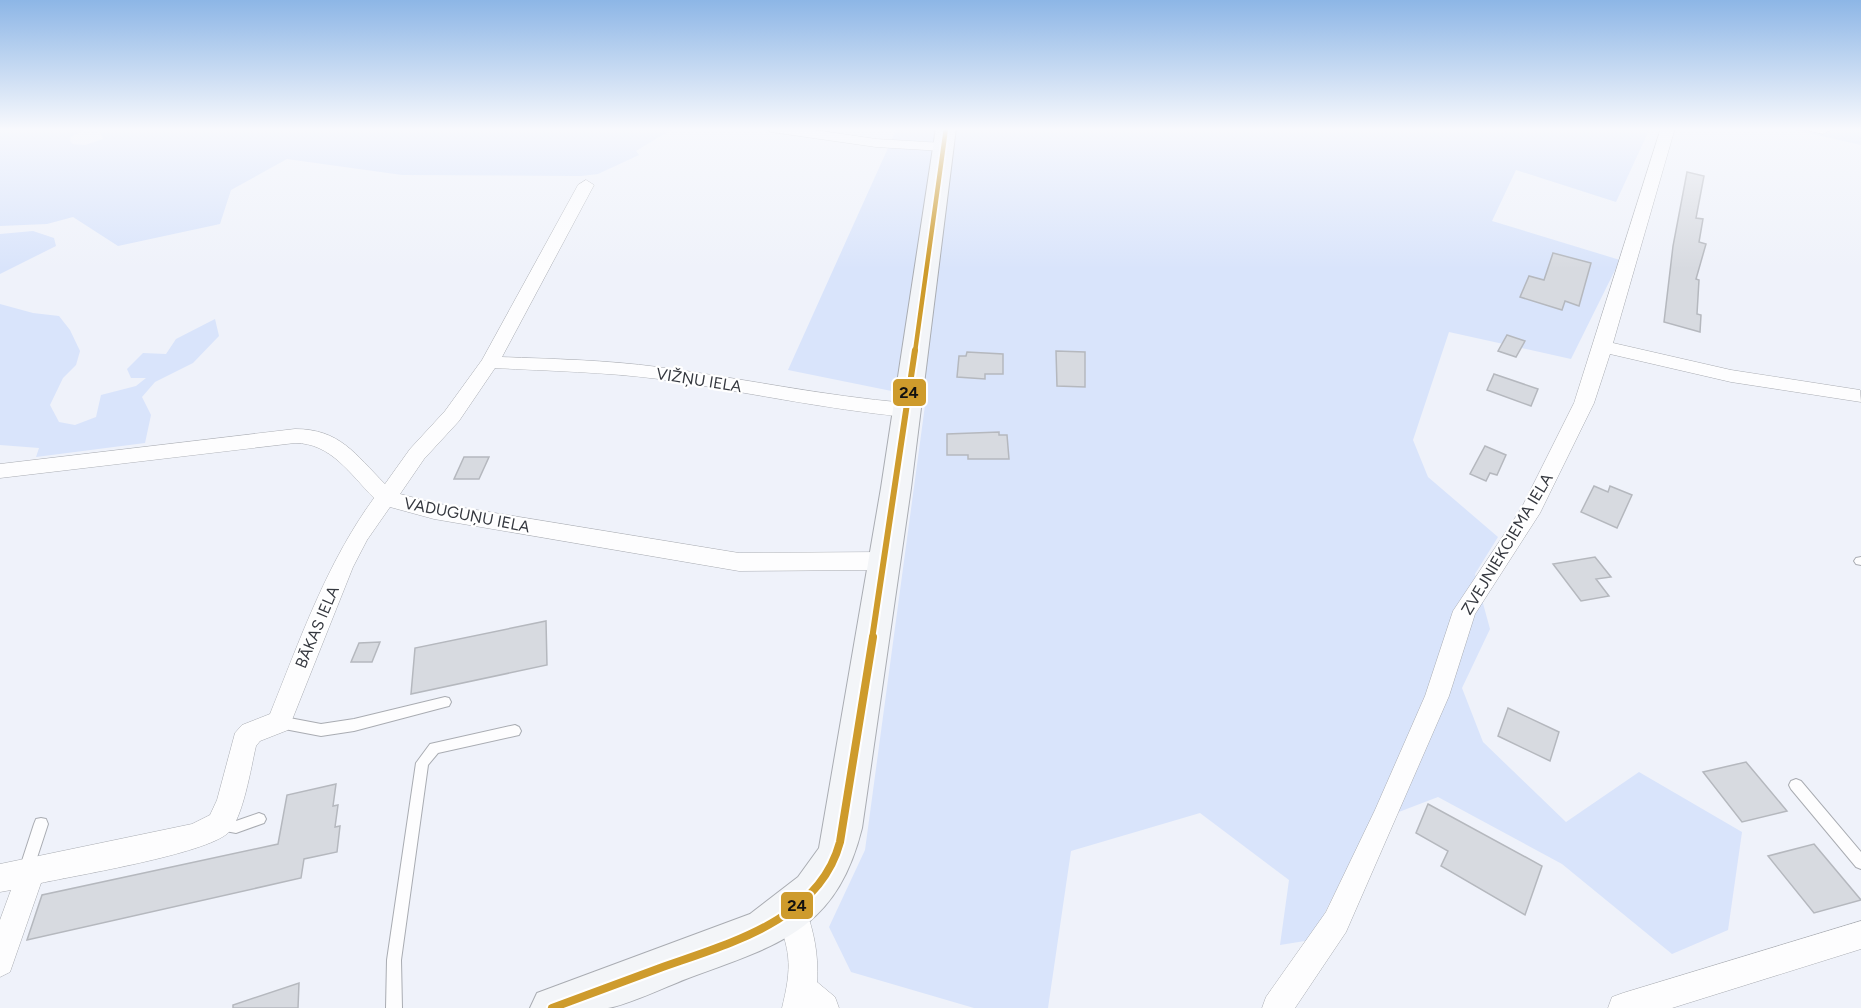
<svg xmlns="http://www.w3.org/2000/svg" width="1861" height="1008" viewBox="0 0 1861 1008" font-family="Figtree,sans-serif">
<rect width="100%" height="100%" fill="#eff2fa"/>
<!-- green -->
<path fill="#d9e4fb" d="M 0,128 L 86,128 L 71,137 L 70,141 L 73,144 L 85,145 L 103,139 L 98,128 L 674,128 L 636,151 L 639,155 L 598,174 L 581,176 L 402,175 L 287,159 L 231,190 L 220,224 L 118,246 L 73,217 L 47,224 L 0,226 Z
M 897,128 L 1650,128 L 1616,202 L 1516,170 L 1492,221 L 1620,260 L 1571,359 L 1449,332 L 1413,440 L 1428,477 L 1498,537 L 1475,574 L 1490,629 L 1462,688 L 1483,742 L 1566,822 L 1639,772 L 1742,832 L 1728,930 L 1672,954 L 1562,864 L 1438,797 L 1370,823 L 1311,940 L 1280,945 L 1289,880 L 1200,813 L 1071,851 L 1048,1008 L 974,1008 L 851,972 L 829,927 L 865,850 L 926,398 L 788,370 Z
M 1786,128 L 1861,128 L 1861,145 Z
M 33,231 L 54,238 L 56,246 L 0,274 L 0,234 Z
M 0,304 L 33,313 L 59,316 L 70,330 L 80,351 L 76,365 L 63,378 L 50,405 L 59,422 L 75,425 L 96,417 L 101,395 L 136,386 L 146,378 L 131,378 L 127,369 L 143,353 L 166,354 L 176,339 L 215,319 L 219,336 L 193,363 L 155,382 L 142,397 L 151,415 L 145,443 L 36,457 L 39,448 L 0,445 Z"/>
<!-- building -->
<path fill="#d7dae0" stroke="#b5b8be" stroke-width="1.5" d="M 1687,172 L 1704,176 L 1696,218 L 1703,219 L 1699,242 L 1706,244 L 1696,279 L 1699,280 L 1697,314 L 1701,315 L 1700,332 L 1664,322 L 1673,246 Z
M 1553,253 L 1591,263 L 1579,306 L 1565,301 L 1562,310 L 1520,297 L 1529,276 L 1544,280 Z
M 1507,335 L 1525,341 L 1516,357 L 1498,351 Z
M 1056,351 L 1085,352 L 1085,387 L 1057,386 Z
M 967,352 L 1003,354 L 1003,374 L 985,374 L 985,379 L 957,377 L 959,356 L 966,356 Z
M 1494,374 L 1538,389 L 1531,406 L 1487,390 Z
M 999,432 L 999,435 L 1007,435 L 1009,459 L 968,459 L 968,455 L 947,455 L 947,434 Z
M 1485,446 L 1506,455 L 1497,475 L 1490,473 L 1486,481 L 1470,474 Z
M 464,457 L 489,457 L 479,479 L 454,479 Z
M 1594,486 L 1608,492 L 1610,486 L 1632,495 L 1617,528 L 1581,512 Z
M 1595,557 L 1611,577 L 1596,579 L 1609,596 L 1581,601 L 1553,564 Z
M 546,621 L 547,665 L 411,694 L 415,648 Z
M 380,642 L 372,662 L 351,662 L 359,643 Z
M 1508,708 L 1559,732 L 1550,761 L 1498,736 Z
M 1746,762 L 1787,811 L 1742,822 L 1703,772 Z
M 336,784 L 333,806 L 338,805 L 335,827 L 340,826 L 337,852 L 304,859 L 301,878 L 27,940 L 42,895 L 278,844 L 287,795 Z
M 1428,804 L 1542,866 L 1525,915 L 1441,866 L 1448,851 L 1416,833 Z
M 1814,844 L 1861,900 L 1814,913 L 1768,856 Z
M 299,983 L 298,1008 L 233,1008 L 233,1005 Z"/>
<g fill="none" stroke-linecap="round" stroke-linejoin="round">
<!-- lane casing -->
<g stroke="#a9acb2" stroke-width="2">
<path id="lane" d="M 1861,557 L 1861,565 L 1856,564 L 1854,561 L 1856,558 Z
M 445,697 L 449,698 L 451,702 L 449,706 L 445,707 L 354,731 L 321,736 L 279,728 L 275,726 L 273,722 L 275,718 L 279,716 L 321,724 L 354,719 Z
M 515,725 L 519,727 L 521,731 L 519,735 L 438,753 L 428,765 L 401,960 L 402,1008 L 386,1008 L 387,960 L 416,763 L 430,744 Z
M 1796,779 L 1801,781 L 1861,852 L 1861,869 L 1856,867 L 1791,789 L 1789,785 L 1791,781 Z
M 259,813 L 264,815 L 266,819 L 264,823 L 236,833 L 214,829 L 212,824 L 214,819 L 219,818 L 236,821 Z
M 41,818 L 46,819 L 48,824 L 33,870 L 31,875 L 26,877 L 21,875 L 19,870 L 34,824 L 36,819 Z"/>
</g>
<!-- street casing -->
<g stroke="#a9acb2" stroke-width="1">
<path id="street" d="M 764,128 L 801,128 L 876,139 L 943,143 L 950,147 L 943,151 L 876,147 L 771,132 Z
M 1661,128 L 1675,128 L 1613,343 L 1731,370 L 1860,390 L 1861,402 L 1731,382 L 1610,354 L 1594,403 L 1540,513 L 1475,614 L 1449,696 L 1346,932 L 1295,1008 L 1262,1008 L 1266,997 L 1326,912 L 1375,810 L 1425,696 L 1453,611 L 1521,509 L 1574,403 Z
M 1808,128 L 1829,128 L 1830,130 L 1823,134 L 1810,131 Z
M 586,180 L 594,185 L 502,357 C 554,359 606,360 658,367 C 741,378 823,396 907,403 L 914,405 L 917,410 L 914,415 L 907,417 C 823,409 742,391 659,379 C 605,372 550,371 495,368 L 459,421 L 424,459 L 400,494 L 434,503 L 739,553 L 885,552 L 893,555 L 896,561 L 893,567 L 885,570 L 739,571 L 434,519 L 390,507 L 367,540 L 353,567 L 288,730 L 260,741 L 256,746 C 251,767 243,819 228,833 C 205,854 78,875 41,883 L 10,972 L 0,977 L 0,920 L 11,890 L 0,892 L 0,864 L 192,824 L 210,815 L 217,800 L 235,733 L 242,725 L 270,714 C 300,640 326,564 374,498 C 350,474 331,443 295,443 L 0,478 L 0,464 L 295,429 C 340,429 355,454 385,484 L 410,449 L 445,411 L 482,360 L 578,185 Z
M 792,896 L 802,900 C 813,926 819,953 817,982 L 835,997 L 839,1008 L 782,1008 C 786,991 790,974 788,956 C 786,937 775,917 782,900 Z
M 1861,921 L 1861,949 L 1672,1008 L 1608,1008 L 1612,997 L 1623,993 Z"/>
</g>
<!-- secondary casing -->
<g stroke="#a9acb2" stroke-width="2">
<path id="secondary" d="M 936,128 L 956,128 L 911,488 L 862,828 C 836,933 776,945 686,979 C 665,987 628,1005 608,1008 C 583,1008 556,1008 530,1008 L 537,993 L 750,914 L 798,877 L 819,848 L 881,488 Z"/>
</g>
<!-- lane -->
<use href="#lane" fill="#fdfdfe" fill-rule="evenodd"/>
<!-- street -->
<use href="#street" fill="#fdfdfe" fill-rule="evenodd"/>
<!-- secondary -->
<use href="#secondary" fill="#f3f5f8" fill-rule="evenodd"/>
<!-- bus-1-far2 casing -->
<g stroke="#fff" stroke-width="8">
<path id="bus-1-far2" d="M 915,352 L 946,128"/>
</g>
<!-- bus-1-far1 casing -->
<g stroke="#fff" stroke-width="10">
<path id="bus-1-far1" d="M 872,639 L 915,350"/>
</g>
<!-- bus-1 casing -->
<g stroke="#fff" stroke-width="12">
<path id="bus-1" d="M 552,1008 C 588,995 624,981 660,968 C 727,944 819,921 840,842 L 873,637"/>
</g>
<!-- bus-1-far2 -->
<use href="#bus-1-far2" stroke="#ce9b2c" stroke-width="4.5"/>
<!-- bus-1-far1 -->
<use href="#bus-1-far1" stroke="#ce9b2c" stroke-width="6"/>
<!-- bus-1 -->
<use href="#bus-1" stroke="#ce9b2c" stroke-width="8"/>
</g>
<!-- sky -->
<linearGradient id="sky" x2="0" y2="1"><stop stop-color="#8db6e6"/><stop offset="0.48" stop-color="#f8f9fd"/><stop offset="1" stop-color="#f8f9fd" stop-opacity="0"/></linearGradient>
<rect width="1861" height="269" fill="url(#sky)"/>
<g text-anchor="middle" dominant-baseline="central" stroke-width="4.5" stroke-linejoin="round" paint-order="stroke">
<!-- street labels -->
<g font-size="16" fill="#35383f" stroke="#fff">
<text transform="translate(699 380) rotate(9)">VIŽŅU IELA</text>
<text transform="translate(467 515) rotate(11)">VADUGUŅU IELA</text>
<text transform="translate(1507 544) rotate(-59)">ZVEJNIEKCIEMA IELA</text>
<text transform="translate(317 627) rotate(-67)">BĀKAS IELA</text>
</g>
</g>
<g stroke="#fff" stroke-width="2">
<rect x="892" y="378" width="35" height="29" rx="6" fill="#ce9b2c"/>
<rect x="780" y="891" width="34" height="29" rx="6" fill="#ce9b2c"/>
</g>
<g font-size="16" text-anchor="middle" font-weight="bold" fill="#111">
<text x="909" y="398">24</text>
<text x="797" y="911">24</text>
</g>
</svg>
